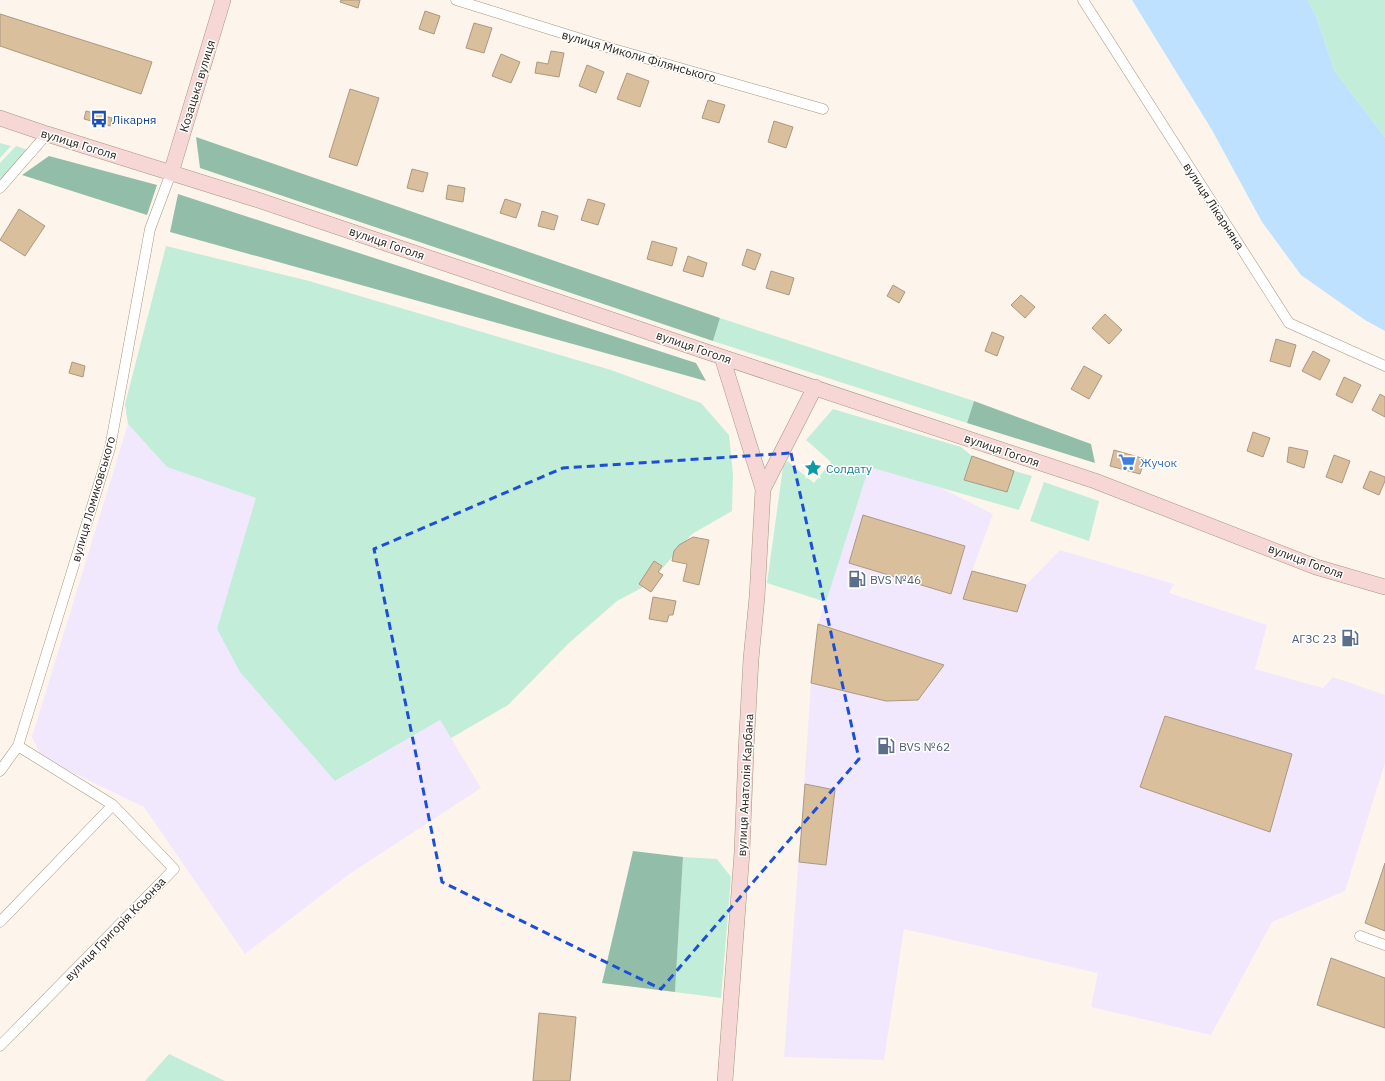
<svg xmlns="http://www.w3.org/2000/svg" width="1385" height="1081" viewBox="0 0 1385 1081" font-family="'IBM Plex Sans',sans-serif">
<rect width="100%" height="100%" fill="#fdf5eb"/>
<!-- industrial -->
<path fill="#f1e8fe" d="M 128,424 L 167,467 L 257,498 L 217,629 L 336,781 L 440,720 L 481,788 L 348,875 L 245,954 L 144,807 L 42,758 L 32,737 Z
M 869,467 L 939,487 L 993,514 L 972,571 L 1026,585 L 1060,550 L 1174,584 L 1169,593 L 1267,625 L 1255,669 L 1323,688 L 1333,677 L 1385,695 L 1385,763 L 1345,891 L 1272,922 L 1211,1035 L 1091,1007 L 1098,973 L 904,929 L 884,1060 L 784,1057 L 805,772 L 811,683 L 886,701 L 918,700 L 944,665 L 818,624 Z"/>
<!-- green -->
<path fill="#c2edd8" d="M 1307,0 L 1385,0 L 1385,137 L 1335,72 L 1316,16 Z
M 0,143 L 11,146 L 0,158 Z
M 16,146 L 28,150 L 3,179 L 0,178 L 0,163 Z
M 166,246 L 309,281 L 611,370 L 701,403 L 729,435 L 733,474 L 732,511 L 692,534 L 649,584 L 617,601 L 569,643 L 508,705 L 451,738 L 440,720 L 335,781 L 240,672 L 217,629 L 256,498 L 167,467 L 128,424 L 125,404 Z
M 720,318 L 974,401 L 967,423 L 713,341 Z
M 833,409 L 961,447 L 972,456 L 964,480 L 1007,492 L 1014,471 L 1032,476 L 1019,510 L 869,467 L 826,602 L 767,583 L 783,467 L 787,461 L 814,483 L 831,462 L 806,440 Z
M 1044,482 L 1099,501 L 1089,541 L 1030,521 Z
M 683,857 L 717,859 L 731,877 L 721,998 L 675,992 Z
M 169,1054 L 225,1081 L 145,1081 Z"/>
<!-- forest -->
<path fill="#92bea9" d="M 196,137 L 720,318 L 713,341 L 200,168 Z
M 49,156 L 157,185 L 147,215 L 22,175 Z
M 178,194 L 696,363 L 706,381 L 170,232 Z
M 974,401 L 1091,444 L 1095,463 L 967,423 Z
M 633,851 L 683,857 L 675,992 L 602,983 Z"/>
<!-- water -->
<path fill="#bde1fe" d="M 1132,0 L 1307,0 L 1316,16 L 1335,72 L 1385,137 L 1385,331 L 1365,320 L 1301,275 L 1262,222 L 1212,130 Z"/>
<!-- building -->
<path fill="#dabf9d" stroke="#ab9880" d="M 341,0 L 360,0 L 358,8 L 340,2 Z
M 425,11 L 440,16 L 434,34 L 419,29 Z
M 0,14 L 152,62 L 141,94 L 0,46 Z
M 474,23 L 492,28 L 484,53 L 466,48 Z
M 551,51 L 564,53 L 559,77 L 535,73 L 537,62 L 548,64 Z
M 501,54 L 520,62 L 511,83 L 492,76 Z
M 587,65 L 604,72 L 596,93 L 579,86 Z
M 627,73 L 649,81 L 640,107 L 617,99 Z
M 350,89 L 379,98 L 357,166 L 329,157 Z
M 708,100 L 725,105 L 719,123 L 702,118 Z
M 86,111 L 112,118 L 110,126 L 84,119 Z
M 774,121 L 793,127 L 786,148 L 768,142 Z
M 412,169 L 428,173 L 423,192 L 407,188 Z
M 448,185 L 465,188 L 463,202 L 446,199 Z
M 505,199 L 521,204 L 516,218 L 500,213 Z
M 588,199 L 605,204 L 598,225 L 581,220 Z
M 19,209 L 45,226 L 25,256 L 0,240 Z
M 542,211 L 558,216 L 554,230 L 538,226 Z
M 652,241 L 677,248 L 672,266 L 647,259 Z
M 747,249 L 761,254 L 755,270 L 742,265 Z
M 688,256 L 707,263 L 703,277 L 683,271 Z
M 771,271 L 794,278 L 789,295 L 766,288 Z
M 893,285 L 905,292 L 899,303 L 887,296 Z
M 1021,295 L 1035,307 L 1025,318 L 1011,305 Z
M 1105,314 L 1122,330 L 1109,344 L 1092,328 Z
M 992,332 L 1004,337 L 997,356 L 985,351 Z
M 1276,339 L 1296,345 L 1290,367 L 1270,361 Z
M 1313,351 L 1330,360 L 1320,380 L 1302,371 Z
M 72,362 L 85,366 L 83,377 L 69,373 Z
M 1084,366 L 1102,376 L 1089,399 L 1071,389 Z
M 1344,377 L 1361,385 L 1352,403 L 1336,395 Z
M 1380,394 L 1385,397 L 1385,417 L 1372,410 Z
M 1253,432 L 1270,438 L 1263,457 L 1247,451 Z
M 1289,447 L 1308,451 L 1304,468 L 1287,462 Z
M 1114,450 L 1145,459 L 1140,474 L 1110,466 Z
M 1334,455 L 1350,461 L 1342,483 L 1326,477 Z
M 972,456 L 1014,471 L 1007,492 L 964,480 Z
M 1370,471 L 1385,477 L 1385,481 L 1379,495 L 1363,488 Z
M 863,515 L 965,546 L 951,594 L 849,563 Z
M 693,537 L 709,540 L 699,585 L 683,581 L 687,564 L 672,561 L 674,551 L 679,545 Z
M 654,561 L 662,566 L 658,572 L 663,575 L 651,592 L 639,584 Z
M 972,571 L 1026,585 L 1017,612 L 963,599 Z
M 653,597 L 676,601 L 673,615 L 669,615 L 667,622 L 649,619 Z
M 818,624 L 944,665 L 918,700 L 886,701 L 811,683 Z
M 1165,716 L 1292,754 L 1270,832 L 1140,787 Z
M 805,784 L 835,790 L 826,865 L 799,862 Z
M 1385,863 L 1385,931 L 1365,923 Z
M 1331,958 L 1385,978 L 1385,1028 L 1317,1005 Z
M 539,1013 L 576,1017 L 570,1081 L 533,1081 Z"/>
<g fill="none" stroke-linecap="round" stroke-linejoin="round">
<!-- street casing -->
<g stroke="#a6947c" stroke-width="11">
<path id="street" d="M 456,0 L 610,48 L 823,109
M 1083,0 L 1289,323 L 1385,366
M 0,188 L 47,134
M 0,771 L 18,746 L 110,448 L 150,229 L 171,173
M 0,922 L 113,805
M 1360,936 L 1385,945
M 0,1046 L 174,869 L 113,805 L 18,746"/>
</g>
<!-- secondary casing -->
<g stroke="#a6947c" stroke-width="16">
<path id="secondary" d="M 0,118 L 47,134 L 255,199 L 722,357 L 1095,481 L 1316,567 L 1385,587
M 171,173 L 223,0
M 722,357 L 763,489 L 757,597 L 751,659 L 746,751 L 742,852 L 725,1081
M 763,489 L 815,387"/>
</g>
<!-- street -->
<use href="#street" stroke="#fff" stroke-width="10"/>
<!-- secondary -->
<use href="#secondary" stroke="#f7d7d6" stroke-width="15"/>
</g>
<!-- marked area -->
<path fill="none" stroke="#1d4ed8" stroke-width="3" stroke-dasharray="8 5" stroke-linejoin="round" d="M 791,453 L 859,759 L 661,989 L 442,882 L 374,549 L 563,468 Z"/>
<!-- icons -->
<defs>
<g id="bus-bare" transform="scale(1.38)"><path d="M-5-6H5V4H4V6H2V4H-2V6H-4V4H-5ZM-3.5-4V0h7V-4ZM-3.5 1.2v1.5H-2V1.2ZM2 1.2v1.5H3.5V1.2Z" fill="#1a4fb4" stroke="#fff" stroke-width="2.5" paint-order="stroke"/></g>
<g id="supermarket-bare" transform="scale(1.38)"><path d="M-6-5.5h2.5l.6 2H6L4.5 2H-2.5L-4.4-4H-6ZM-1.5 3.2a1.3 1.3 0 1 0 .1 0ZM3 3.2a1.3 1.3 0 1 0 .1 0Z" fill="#3f7fe0" stroke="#fff" stroke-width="2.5" paint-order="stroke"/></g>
<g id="sight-bare" transform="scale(1.38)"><path d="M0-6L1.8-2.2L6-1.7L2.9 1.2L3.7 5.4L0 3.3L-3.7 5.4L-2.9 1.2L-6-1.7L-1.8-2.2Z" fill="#0f9aa8" stroke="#fff" stroke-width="2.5" paint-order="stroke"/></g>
<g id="fuel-bare" transform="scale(1.38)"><path d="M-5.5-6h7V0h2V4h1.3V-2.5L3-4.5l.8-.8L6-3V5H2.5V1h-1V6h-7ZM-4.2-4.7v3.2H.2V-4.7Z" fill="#5c6f8a" stroke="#fff" stroke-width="2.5" paint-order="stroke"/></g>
</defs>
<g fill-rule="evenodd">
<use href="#bus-bare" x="99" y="119"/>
<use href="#supermarket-bare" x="1127" y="462"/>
<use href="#sight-bare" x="813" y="468"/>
<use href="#fuel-bare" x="857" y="579"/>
<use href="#fuel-bare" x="1350" y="638"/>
<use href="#fuel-bare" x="886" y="746"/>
</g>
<g text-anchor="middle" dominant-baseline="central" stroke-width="3" stroke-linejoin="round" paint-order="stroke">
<!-- street labels -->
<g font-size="12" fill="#271f16" stroke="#fff">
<text transform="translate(639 56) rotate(16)">вулиця Миколи Філянського</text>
<text transform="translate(197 86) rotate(-73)">Козацька вулиця</text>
<text transform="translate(79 144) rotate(17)">вулиця Гоголя</text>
<text transform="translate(1214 206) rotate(57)">вулиця Лікарняна</text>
<text transform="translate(387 243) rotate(19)">вулиця Гоголя</text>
<text transform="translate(694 347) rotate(19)">вулиця Гоголя</text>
<text transform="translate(1002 450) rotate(19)">вулиця Гоголя</text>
<text transform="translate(93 499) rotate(-74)">вулиця Ломиковського</text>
<text transform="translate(1306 561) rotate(20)">вулиця Гоголя</text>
<text transform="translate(745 785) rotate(-87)">вулиця Анатолія Карбана</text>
<text transform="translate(115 929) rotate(-46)">вулиця Григорія Ксьонза</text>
</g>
<!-- transit labels -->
<g font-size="12" fill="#164399" stroke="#fff" text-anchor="start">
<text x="112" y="119">Лікарня</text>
</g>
<!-- shop labels -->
<g font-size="12" fill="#366cbe" stroke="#fff" text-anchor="start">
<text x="1140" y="462">Жучок</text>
</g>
<!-- culture labels -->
<g font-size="12" fill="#0d838f" stroke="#fff" text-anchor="start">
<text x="826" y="468">Солдату</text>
</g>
<!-- service labels -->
<g font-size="12" fill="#4e5e75" stroke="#fff" text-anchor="start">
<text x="870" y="579">BVS №46</text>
<text x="1337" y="638" text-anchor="end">АГЗС 23</text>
<text x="899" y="746">BVS №62</text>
</g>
</g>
</svg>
